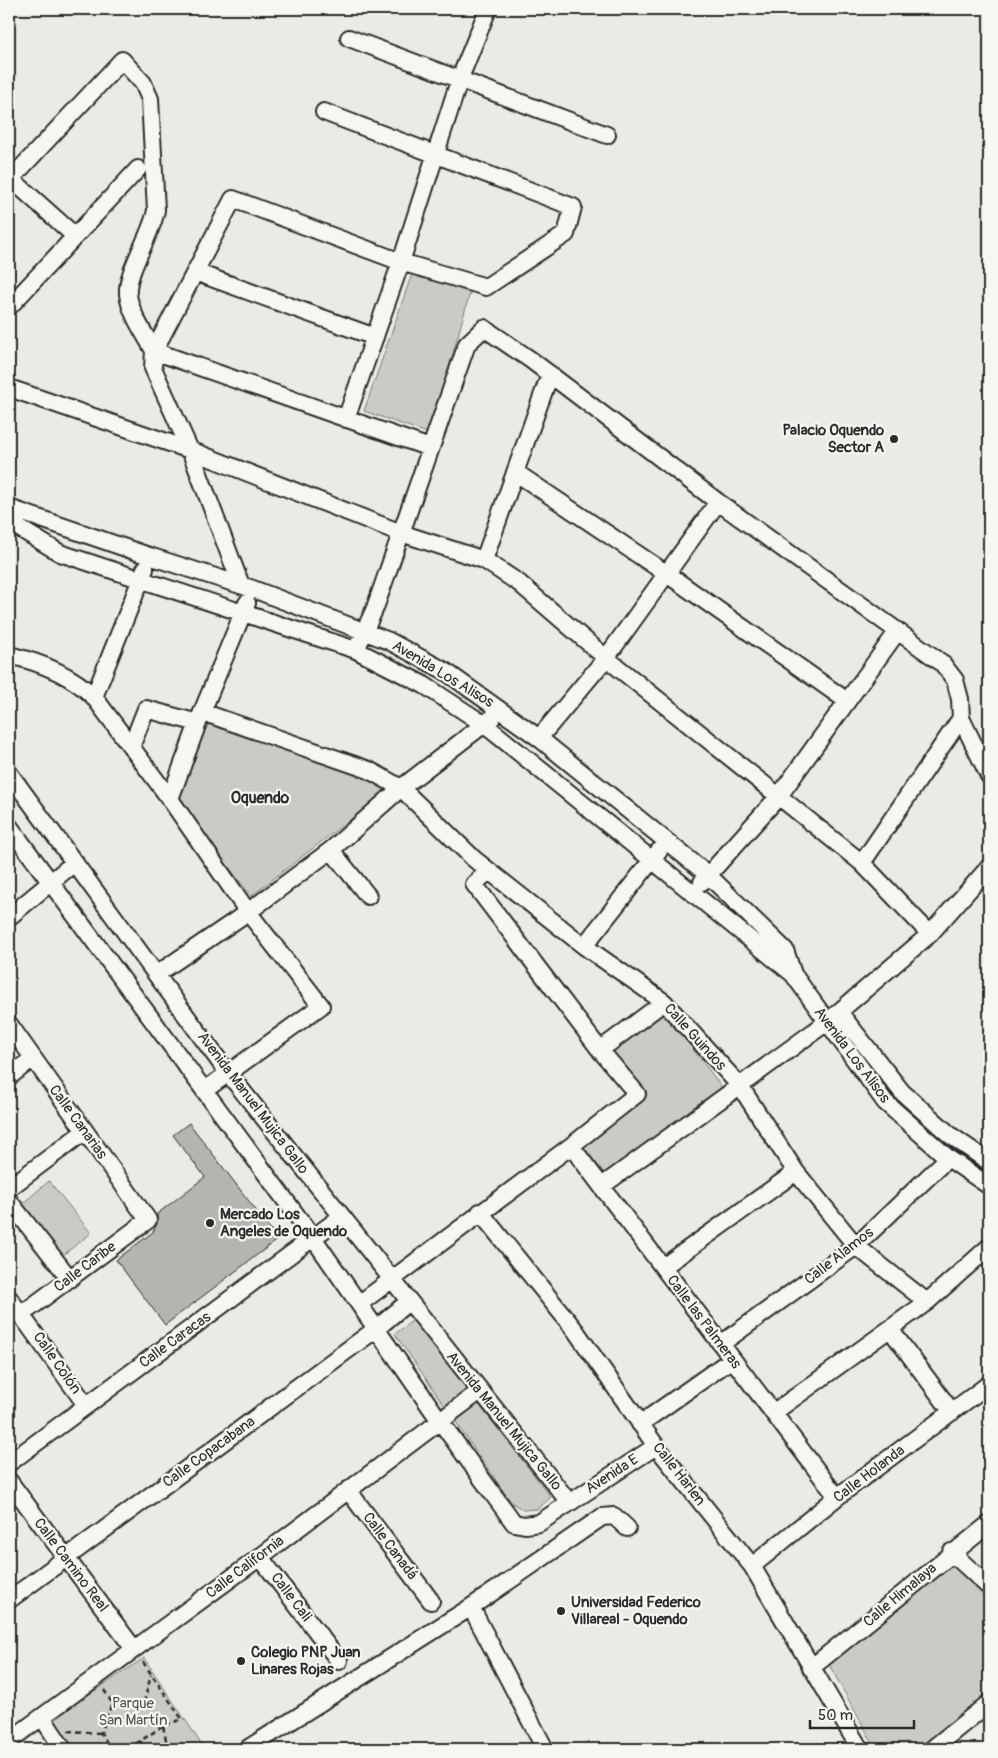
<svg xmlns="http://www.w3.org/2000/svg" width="998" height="1758" viewBox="0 0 998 1758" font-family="Pangolin,sans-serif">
<rect width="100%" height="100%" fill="#eaeae6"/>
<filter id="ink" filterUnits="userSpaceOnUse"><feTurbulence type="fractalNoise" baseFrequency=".02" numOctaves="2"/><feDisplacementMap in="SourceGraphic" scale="10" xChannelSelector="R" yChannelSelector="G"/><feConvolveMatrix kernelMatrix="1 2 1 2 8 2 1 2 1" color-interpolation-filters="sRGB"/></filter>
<g filter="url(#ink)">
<!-- green -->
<path fill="#cacac7" stroke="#7a7a79" d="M 413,271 L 470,293 L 430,434 L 364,411 Z
M 204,720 L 364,775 L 387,791 L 251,896 L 176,798 Z
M 665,1013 L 725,1091 L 605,1174 L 580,1143 L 643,1094 L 610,1053 Z
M 49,1181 L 91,1233 L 62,1256 L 21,1205 Z
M 413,1320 L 551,1497 L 538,1509 L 523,1510 L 511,1502 L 395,1334 Z
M 952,1565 L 989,1601 L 989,1692 L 917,1749 L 876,1749 L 827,1661 Z
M 144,1658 L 204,1748 L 70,1749 L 51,1720 Z"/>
<!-- building -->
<path fill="#b4b4b1" stroke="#2b2b2b" d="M 189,1123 L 278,1239 L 165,1325 L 116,1260 L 153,1232 L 157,1224 L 157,1214 L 205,1177 L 173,1135 Z"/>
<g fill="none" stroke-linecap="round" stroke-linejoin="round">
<!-- minor casing -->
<g stroke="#2b2b2b" stroke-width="20">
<path id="minor" d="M 349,38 L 607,135
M 9,177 L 75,236
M 9,181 L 122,60 L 143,83 L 150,99 L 156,210 C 152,235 126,271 128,294 C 130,313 145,334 154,351 L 430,448
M 195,272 L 375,337
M 9,307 L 138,169
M 9,388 L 190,450 L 401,533 L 484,560 L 519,583 L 606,658 L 862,863 L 930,934
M 346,419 L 401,262 L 460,78 L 488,9
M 515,472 L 667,574 L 847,701
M 9,508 L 149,556 L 253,589 L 389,641 L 445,671 L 539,738 L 707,874 L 785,950 L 793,974 L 885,1102 L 948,1158 L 989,1186
M 9,522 L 60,553 L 356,650 L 424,685 L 485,725 L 793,974
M 484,560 L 550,374
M 241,585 L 190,450 L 153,368 L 154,351 L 233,199 L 401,262 L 486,287 L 566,234 L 573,207 L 324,112
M 356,650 L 375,608 L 467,344 L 484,328 L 531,360 L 718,502 L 942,663 L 955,680 L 960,699 L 961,718 L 989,776
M 9,655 C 39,662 72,675 94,697 L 170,799 L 248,912 L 321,1006 L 205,1090
M 94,697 L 145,569
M 202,712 L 369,770 L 401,788 L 474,859 L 584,946 L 664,1002 L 740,1086 L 796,1172 L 856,1246 L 927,1302
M 539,738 L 606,658 L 718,502
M 131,747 L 146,709 L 198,723
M 9,773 L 228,1073 L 569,1502
M 170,799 L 202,712 L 247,603
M 9,826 L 314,1239 L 440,1421 L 514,1523 L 525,1525 L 539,1523 L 656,1446
M 331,850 L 368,896
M 862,863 L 961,718
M 702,882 L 779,796 L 897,632
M 9,917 L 75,862
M 584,946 L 659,851
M 157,974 L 248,912 L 331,850 L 401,788 L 492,718
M 839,1012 L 902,1092 L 950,1135 L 989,1162
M 9,1024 L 148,1220 L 22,1314
M 600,1050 L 664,1002
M 9,1077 L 33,1058
M 571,1146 L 837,1497
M 602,1186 L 827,1022 L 930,934 L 989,867
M 9,1188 L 85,1131
M 9,1201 L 70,1279
M 480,1212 L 575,1330 L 656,1446 L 752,1566 L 860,1749
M 663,1267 L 796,1172
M 9,1298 L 86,1405
M 359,1304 L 571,1146 L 637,1094 L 600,1050 L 474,884 L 489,871
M 890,1329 L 952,1412
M 721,1344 L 856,1246 L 948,1158
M 773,1413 L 927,1302 L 989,1247
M 640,1424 L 732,1359
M 9,1463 L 341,1217
M 9,1481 L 134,1649
M 348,1490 L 431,1601
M 951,1552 L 989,1587
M 260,1557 L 339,1661
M 752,1566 L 837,1497 L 989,1384
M 9,1600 L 376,1329 L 408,1302
M 471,1607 L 545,1749
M 811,1668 L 989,1524
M 42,1717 L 63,1749
M 9,1741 L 260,1557 L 480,1391
M 247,1749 L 471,1607 L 602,1517 L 614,1516 L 627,1528
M 932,1749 L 989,1703"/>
</g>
<!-- path -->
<path stroke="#2b2b2b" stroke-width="2.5" stroke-dasharray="5 4" stroke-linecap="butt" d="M 143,1662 L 182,1719 L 163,1726 L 166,1740 L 165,1749
M 104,1690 L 112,1703 L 101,1733 L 111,1749
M 144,1702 L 151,1675
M 112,1703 L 144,1702 L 163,1726 L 128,1749
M 68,1731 L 101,1733
M 140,1741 L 145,1749"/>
<!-- minor -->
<use href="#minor" stroke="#f6f6f2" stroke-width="16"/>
</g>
</g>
<!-- markers -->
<g fill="#2b2b2b" stroke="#f6f6f2" stroke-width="2">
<circle cx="894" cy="439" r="5"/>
<circle cx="210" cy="1223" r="5"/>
<circle cx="561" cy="1611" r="5"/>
<circle cx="241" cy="1661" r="5"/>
</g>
<g text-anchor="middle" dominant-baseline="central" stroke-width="4.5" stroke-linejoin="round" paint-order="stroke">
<!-- poi labels -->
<g font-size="15" font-weight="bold" fill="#2b2b2b" stroke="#f6f6f2" text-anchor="start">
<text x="884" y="430" text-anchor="end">Palacio Oquendo<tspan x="884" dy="17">Sector A</tspan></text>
<text x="220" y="1214">Mercado Los<tspan x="220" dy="17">Angeles de Oquendo</tspan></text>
<text x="571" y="1602">Universidad Federico<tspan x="571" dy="17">Villareal - Oquendo</tspan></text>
<text x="251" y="1652">Colegio PNP Juan<tspan x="251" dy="17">Linares Rojas</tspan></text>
</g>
<!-- street labels -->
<g font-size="15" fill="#2b2b2b" stroke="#f6f6f2">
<text transform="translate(443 674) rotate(31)">Avenida Los Alisos</text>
<text transform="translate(695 1037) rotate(48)">Calle Guindos</text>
<text transform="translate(852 1055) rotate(53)">Avenida Los Alisos</text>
<text transform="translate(253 1103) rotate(53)">Avenida Manuel Mujica Gallo</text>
<text transform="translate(78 1122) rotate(54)">Calle Canarias</text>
<text transform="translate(839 1256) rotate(-38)">Calle Alamos</text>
<text transform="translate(85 1267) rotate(-37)">Calle Caribe</text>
<text transform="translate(704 1322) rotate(53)">Calle las Palmeras</text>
<text transform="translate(175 1340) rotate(-36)">Calle Caracas</text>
<text transform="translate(57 1363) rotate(55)">Calle Colón</text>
<text transform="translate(504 1421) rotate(51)">Avenida Manuel Mujica Gallo</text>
<text transform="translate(209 1452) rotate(-36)">Calle Copacabana</text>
<text transform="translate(612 1474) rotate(-33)">Avenida E</text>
<text transform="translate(679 1474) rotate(52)">Calle Harlen</text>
<text transform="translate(869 1474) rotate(-37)">Calle Holanda</text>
<text transform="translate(390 1546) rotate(53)">Calle Canadá</text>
<text transform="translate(71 1565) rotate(53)">Calle Camino Real</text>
<text transform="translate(245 1567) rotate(-37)">Calle California</text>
<text transform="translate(900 1595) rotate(-40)">Calle Himalaya</text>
<text transform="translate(291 1597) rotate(53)">Calle Cali</text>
</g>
<!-- park labels -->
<g font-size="15" fill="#535352" stroke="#f6f6f2">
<text x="133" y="1703">Parque<tspan x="133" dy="17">San Martín</tspan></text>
</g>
<!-- neighbourhood labels -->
<g font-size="16" font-weight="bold" fill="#2b2b2b" stroke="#f6f6f2">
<text x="260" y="798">Oquendo</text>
</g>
</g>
<!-- margin -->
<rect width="998" height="1758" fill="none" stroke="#f6f6f2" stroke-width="30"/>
<rect x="15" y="15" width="968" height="1728" fill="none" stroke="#2b2b2b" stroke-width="2" filter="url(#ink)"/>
<!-- scale -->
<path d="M810 1720v8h104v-8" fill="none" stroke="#2b2b2b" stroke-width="2.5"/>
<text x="818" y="1720" font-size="15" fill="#2b2b2b" stroke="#f6f6f2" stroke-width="4" paint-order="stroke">50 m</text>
</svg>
